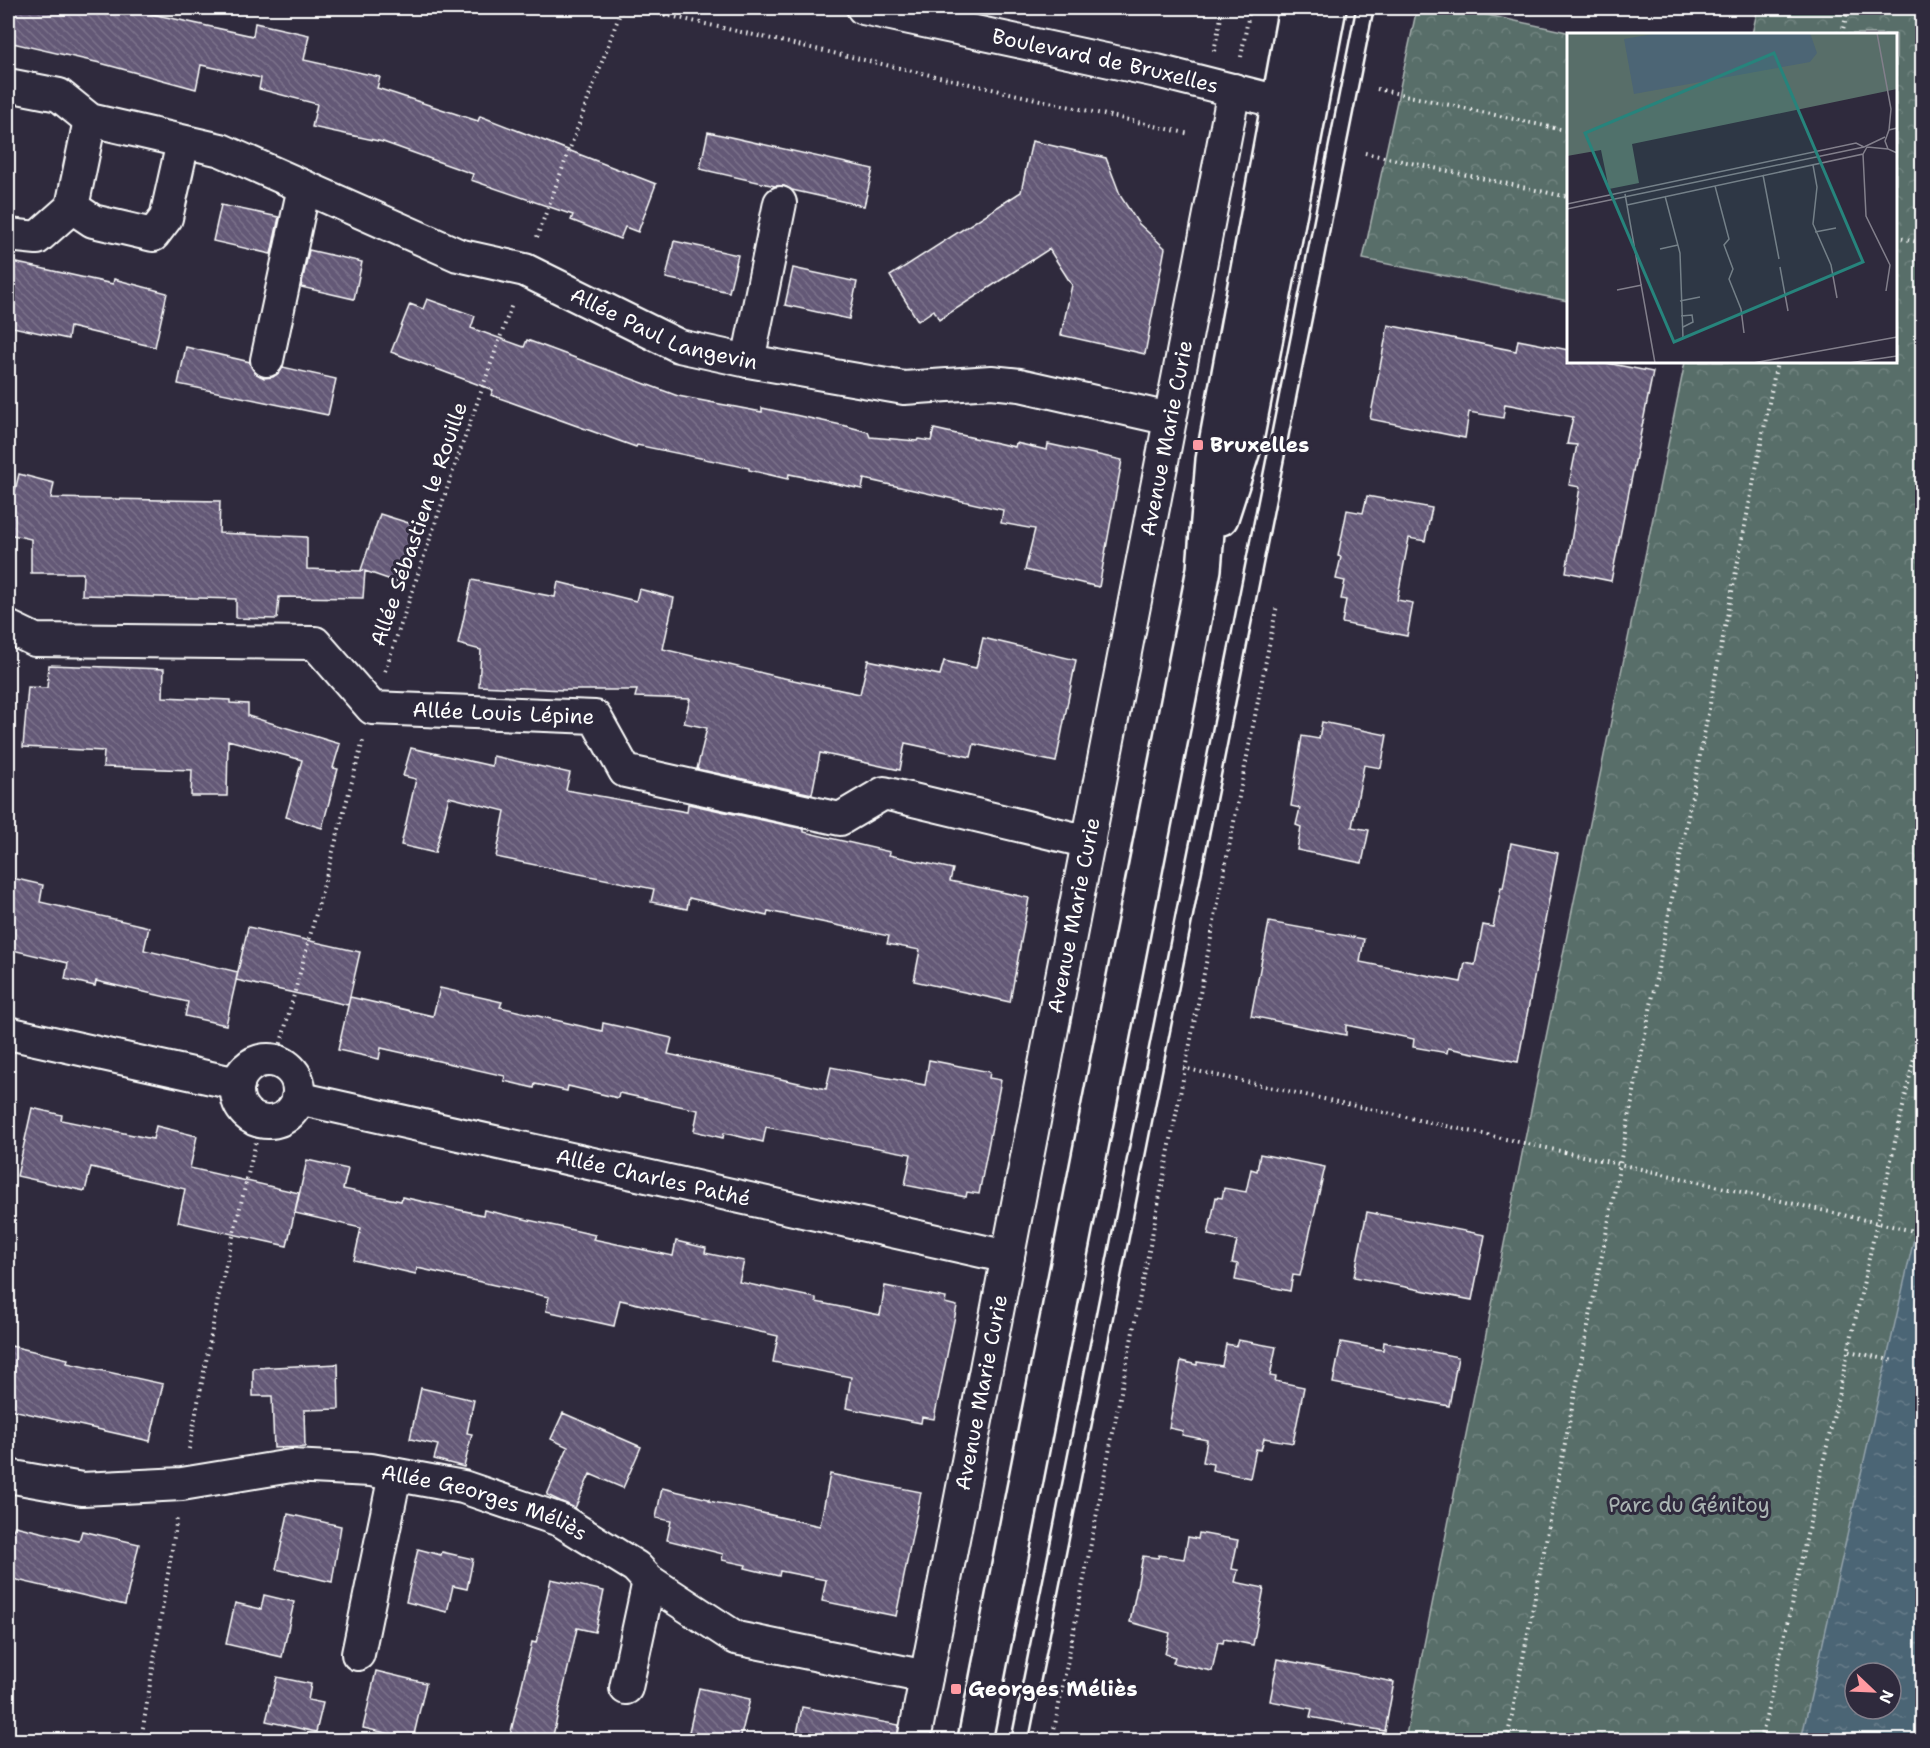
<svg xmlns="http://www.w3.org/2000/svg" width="1930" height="1748" viewBox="0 0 1930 1748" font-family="'Shantell Sans',sans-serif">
<defs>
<pattern id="forest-crowns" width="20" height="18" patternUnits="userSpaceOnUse" patternTransform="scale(1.5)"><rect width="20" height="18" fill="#586e69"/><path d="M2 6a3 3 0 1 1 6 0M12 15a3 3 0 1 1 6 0" fill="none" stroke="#718480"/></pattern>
<pattern id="water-ripples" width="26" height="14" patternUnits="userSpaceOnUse" patternTransform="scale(1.5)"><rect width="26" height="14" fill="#4c6575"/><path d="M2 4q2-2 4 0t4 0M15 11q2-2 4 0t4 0" fill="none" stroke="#677c8a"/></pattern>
<pattern id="building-back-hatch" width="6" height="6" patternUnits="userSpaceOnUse" patternTransform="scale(1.5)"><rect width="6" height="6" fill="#645976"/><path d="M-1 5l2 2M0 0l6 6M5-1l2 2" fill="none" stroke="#7b728b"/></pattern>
</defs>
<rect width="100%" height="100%" fill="#2f2a3d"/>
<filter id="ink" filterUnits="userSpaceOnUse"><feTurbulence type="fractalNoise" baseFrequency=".0167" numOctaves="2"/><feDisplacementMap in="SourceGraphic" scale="12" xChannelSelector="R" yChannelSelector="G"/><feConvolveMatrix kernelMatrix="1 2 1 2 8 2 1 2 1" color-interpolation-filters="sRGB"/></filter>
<g filter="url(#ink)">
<!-- forest -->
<path fill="url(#forest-crowns)" stroke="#acb6b4" stroke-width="1.5" fill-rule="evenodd" d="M 1417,8 L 1455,8 L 1576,34 L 1568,34 L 1568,301 L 1363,259 Z
M 1758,8 L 1922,8 L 1922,1740 L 1405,1740 L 1524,1144 L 1685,362 L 1896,362 L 1896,34 L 1752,34 ZM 1855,1673 L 1891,1673 L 1891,1709 L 1855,1709 Z"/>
<!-- water -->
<path fill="url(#water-ripples)" stroke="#94a3ac" stroke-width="1.5" fill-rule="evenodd" d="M 1922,1203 L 1922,1740 L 1801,1740 ZM 1855,1673 L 1891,1673 L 1891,1709 L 1855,1709 Z"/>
<!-- building -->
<path fill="url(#building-back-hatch)" stroke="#fff" stroke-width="1.5" d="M 8,8 L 125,8 L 253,36 L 255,23 L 309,35 L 304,60 L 380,77 L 377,88 L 478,121 L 480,116 L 656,184 L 638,232 L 625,227 L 620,239 L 571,220 L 573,215 L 471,180 L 473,174 L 383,142 L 312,127 L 317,104 L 259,89 L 261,78 L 201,65 L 196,89 L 100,63 L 8,42 Z
M 708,132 L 873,169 L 864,206 L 792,190 L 784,186 L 775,186 L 700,169 Z
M 1032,141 L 1106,158 L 1121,197 L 1138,223 L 1165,248 L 1145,354 L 1061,335 L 1072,285 L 1049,249 L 939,320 L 934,310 L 918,321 L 890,276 L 1021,192 Z
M 221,205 L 279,217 L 271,254 L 213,241 Z
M 674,241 L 738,255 L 729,292 L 666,278 Z
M 309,250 L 362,262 L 354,299 L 301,287 Z
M 8,261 L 113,284 L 114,279 L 167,293 L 155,347 L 70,327 L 68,339 L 8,326 Z
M 793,268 L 857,282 L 849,319 L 785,305 Z
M 427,299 L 475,316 L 471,328 L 524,347 L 527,340 L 678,396 L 762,412 L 762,408 L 846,426 L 868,432 L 870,437 L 917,441 L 918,439 L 931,441 L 934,429 L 1015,447 L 1016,443 L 1047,450 L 1048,444 L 1122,460 L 1099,587 L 1025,570 L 1035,529 L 1001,523 L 1003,510 L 864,479 L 862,489 L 789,474 L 788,479 L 749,470 L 749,468 L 637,445 L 636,447 L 491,395 L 493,390 L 391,352 L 410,304 L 423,309 Z
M 1388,325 L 1516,351 L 1518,340 L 1569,350 L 1569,362 L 1602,362 L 1653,372 L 1611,581 L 1566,572 L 1580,487 L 1569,485 L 1577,445 L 1567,444 L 1573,417 L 1505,404 L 1503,418 L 1469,412 L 1465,438 L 1370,419 Z
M 186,347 L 250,362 L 255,373 L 264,378 L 273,377 L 280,372 L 283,367 L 336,379 L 328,415 L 178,384 Z
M 19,474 L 54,483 L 51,498 L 220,501 L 219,533 L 307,537 L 307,569 L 363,571 L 361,570 L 380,514 L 415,525 L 397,582 L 365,571 L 363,598 L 279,597 L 277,619 L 236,618 L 236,599 L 82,595 L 83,573 L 31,573 L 31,539 L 8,534 L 8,520 Z
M 1367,496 L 1432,508 L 1425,541 L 1409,538 L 1397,600 L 1413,603 L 1407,636 L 1342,623 L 1346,600 L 1341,599 L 1345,581 L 1336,579 L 1341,557 L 1338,556 L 1347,510 L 1363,513 Z
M 472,580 L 555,597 L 558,582 L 636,601 L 639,589 L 674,598 L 663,649 L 779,677 L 860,694 L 868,660 L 940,675 L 944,661 L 976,668 L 983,638 L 1076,660 L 1056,762 L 974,744 L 971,757 L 905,743 L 900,770 L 820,753 L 812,794 L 697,769 L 707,728 L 684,723 L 690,699 L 635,697 L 637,690 L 564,690 L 479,686 L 481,650 L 458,644 Z
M 49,665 L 164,669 L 163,697 L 230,700 L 230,703 L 248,704 L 248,716 L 340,744 L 333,768 L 338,769 L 322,828 L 286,817 L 302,760 L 228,740 L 227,796 L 191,796 L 192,770 L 103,767 L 104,751 L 23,747 L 28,687 L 47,688 Z
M 1322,722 L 1387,735 L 1381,768 L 1364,765 L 1352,827 L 1369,830 L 1362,863 L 1297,850 L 1301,827 L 1296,825 L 1300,808 L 1291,806 L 1302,736 L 1319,739 Z
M 411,748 L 492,766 L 493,756 L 570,773 L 566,790 L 687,812 L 688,804 L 804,829 L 804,832 L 890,852 L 889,855 L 953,869 L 950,881 L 1029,898 L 1010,1002 L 914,981 L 920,950 L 887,944 L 889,936 L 768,911 L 767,916 L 689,898 L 687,909 L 651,902 L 654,889 L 496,857 L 505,811 L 449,797 L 435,853 L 401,845 L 416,779 L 403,776 Z
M 1511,843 L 1558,853 L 1518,1062 L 1448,1048 L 1447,1053 L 1413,1047 L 1414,1039 L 1346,1025 L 1346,1035 L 1251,1016 L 1269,922 L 1364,939 L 1360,962 L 1461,982 L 1465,963 L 1475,965 L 1483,925 L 1493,927 L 1501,887 L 1503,888 Z
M 8,877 L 43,885 L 40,902 L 149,927 L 144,950 L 238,972 L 226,1025 L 185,1016 L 188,1002 L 96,981 L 95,986 L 65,979 L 68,963 L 8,949 Z
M 248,927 L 360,952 L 348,1005 L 236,980 Z
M 440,988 L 502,1002 L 500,1007 L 602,1031 L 603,1023 L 672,1038 L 668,1054 L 826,1089 L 831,1067 L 925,1085 L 929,1060 L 990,1072 L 989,1078 L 1001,1080 L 979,1194 L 967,1192 L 966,1197 L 905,1185 L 911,1154 L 766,1127 L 763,1142 L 724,1133 L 723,1138 L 694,1131 L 698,1110 L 619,1093 L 618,1098 L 568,1086 L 567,1091 L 535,1084 L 534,1088 L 504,1081 L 505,1076 L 381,1048 L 379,1059 L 338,1050 L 350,997 L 433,1016 Z
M 32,1108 L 62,1115 L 61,1120 L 153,1139 L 156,1126 L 197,1136 L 190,1168 L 299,1193 L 287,1246 L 178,1222 L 185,1189 L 91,1167 L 85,1191 L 17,1176 Z
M 1260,1154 L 1325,1167 L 1300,1276 L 1293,1275 L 1290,1291 L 1235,1280 L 1238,1264 L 1232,1263 L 1237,1241 L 1208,1235 L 1216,1197 L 1222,1198 L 1224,1188 L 1246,1192 L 1251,1169 L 1257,1171 Z
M 307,1160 L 348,1169 L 343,1189 L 401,1201 L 402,1197 L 483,1215 L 484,1210 L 595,1235 L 593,1239 L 673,1256 L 676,1241 L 706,1248 L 705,1253 L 744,1261 L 739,1282 L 816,1298 L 816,1302 L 880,1315 L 885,1286 L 946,1298 L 945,1303 L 957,1306 L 934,1419 L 922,1417 L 921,1423 L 846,1408 L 851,1377 L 773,1362 L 778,1336 L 620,1300 L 614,1326 L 546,1311 L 549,1297 L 417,1268 L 416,1274 L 354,1260 L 361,1228 L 295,1213 Z
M 1367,1212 L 1485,1235 L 1472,1300 L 1354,1277 Z
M 1238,1340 L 1276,1347 L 1270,1376 L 1276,1377 L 1275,1381 L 1304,1387 L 1293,1443 L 1264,1438 L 1261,1450 L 1256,1449 L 1250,1478 L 1212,1470 L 1213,1464 L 1203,1462 L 1207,1440 L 1182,1435 L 1183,1431 L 1169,1428 L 1181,1361 L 1197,1365 L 1197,1362 L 1222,1366 L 1226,1344 L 1236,1346 Z
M 1341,1342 L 1383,1350 L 1384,1342 L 1458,1357 L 1449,1406 L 1333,1383 Z
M 11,1346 L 68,1359 L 67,1363 L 163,1384 L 150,1441 L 8,1409 L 8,1361 Z
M 338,1364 L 339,1409 L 304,1410 L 305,1447 L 274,1448 L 272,1396 L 253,1396 L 253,1368 Z
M 421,1388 L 474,1400 L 467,1433 L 472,1434 L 464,1467 L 434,1459 L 438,1445 L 410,1439 Z
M 563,1413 L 641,1447 L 623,1488 L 590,1474 L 575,1508 L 547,1495 L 568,1447 L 551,1439 Z
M 830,1474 L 921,1492 L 896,1616 L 822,1601 L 826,1580 L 780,1571 L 779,1576 L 745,1568 L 746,1565 L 722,1560 L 723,1554 L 667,1540 L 671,1521 L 656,1518 L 662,1488 L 709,1499 L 709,1501 L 820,1526 Z
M 288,1514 L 341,1526 L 332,1582 L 276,1569 Z
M 15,1526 L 79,1541 L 82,1531 L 139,1544 L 125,1605 L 8,1578 L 8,1529 L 13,1530 Z
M 1199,1533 L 1238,1540 L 1232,1569 L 1238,1570 L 1235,1582 L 1264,1588 L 1253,1645 L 1224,1639 L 1223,1643 L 1218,1642 L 1212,1671 L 1173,1663 L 1175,1657 L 1165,1654 L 1170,1633 L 1130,1622 L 1143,1556 L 1158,1558 L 1159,1555 L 1184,1559 L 1188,1537 L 1198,1539 Z
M 418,1549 L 441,1555 L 442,1552 L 473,1559 L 467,1589 L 453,1586 L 447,1612 L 406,1602 Z
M 551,1579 L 604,1591 L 595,1632 L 577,1628 L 552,1740 L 509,1740 L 532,1642 L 536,1643 Z
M 264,1595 L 294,1602 L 282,1657 L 226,1644 L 235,1603 L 261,1609 Z
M 1278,1659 L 1394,1682 L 1385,1731 L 1310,1717 L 1312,1709 L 1270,1701 Z
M 376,1671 L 426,1683 L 413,1739 L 363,1728 Z
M 277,1677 L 311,1684 L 308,1700 L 323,1703 L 316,1732 L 266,1721 Z
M 699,1688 L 750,1699 L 740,1740 L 725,1740 L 689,1732 Z
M 802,1707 L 899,1725 L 897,1740 L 796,1740 Z"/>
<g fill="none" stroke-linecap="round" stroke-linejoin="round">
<!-- service casing -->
<g stroke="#fff" stroke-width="20">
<path id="service" d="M 1020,1740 L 1365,8"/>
</g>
<!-- minor casing -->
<g stroke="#fff" stroke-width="36">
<g id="minor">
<path id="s1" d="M 863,8 L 1157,71 L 1303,108"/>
<path id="s2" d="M 8,85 L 59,95 L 90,120 L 221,150 L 458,255 L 525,270 L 679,346 L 748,361 L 904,388 L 991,382 L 1020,385 L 1170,419"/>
<path d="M 90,120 L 72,207 L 93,221 L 153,235 L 166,218 L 183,142"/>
<path d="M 8,235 L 37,238 L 72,207"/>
<path d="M 267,360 L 304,187"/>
<path d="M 748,361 L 780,203"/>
<path id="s3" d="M 8,627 L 35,640 L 315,643 L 372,708 L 595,717 L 625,771 L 840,819 L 884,793 L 1089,842"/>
<path d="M 8,1033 L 238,1084"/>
<circle cx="268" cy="1091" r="31"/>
<path id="s4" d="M 298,1098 L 1008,1257"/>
<path id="s5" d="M 8,1476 L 82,1489 L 182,1484 L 291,1466 L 371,1470 L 463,1487 L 560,1520 L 636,1567 L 649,1581 L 736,1638 L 926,1677"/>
<path d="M 358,1654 L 395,1475"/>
<path d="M 626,1688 L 649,1581"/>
<path id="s6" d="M 914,1740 L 1234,90"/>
</g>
</g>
<!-- secondary casing -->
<g stroke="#fff" stroke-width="38">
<path id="secondary" d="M 1221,518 L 1246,441 L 1329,8
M 975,1740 L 1204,569 L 1213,460 L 1296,8"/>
</g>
<!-- path -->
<path stroke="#fff" stroke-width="4" stroke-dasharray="1.5 4.5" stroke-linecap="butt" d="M 635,8 L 1190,134
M 1247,8 L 1260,10
M 1842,34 L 1848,8
M 1214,51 L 1223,8
M 1241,57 L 1250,8
M 1377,89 L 1568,131
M 1365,153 L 1568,197
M 537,237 L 622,8
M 1896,237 L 1922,243
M 385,671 L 452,474 L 512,304
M 276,1061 L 363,741
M 1183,1068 L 1619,1164 L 1922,1233
M 1849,1351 L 1894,1361
M 189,1449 L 219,1294 L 261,1121
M 141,1740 L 177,1518
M 1052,1740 L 1277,605
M 1507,1740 L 1777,362
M 1761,1740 L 1922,1022"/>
<!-- service -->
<use href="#service" stroke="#2f2a3d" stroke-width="15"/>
<!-- minor -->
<use href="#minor" stroke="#2f2a3d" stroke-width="32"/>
<!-- secondary -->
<use href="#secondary" stroke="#2f2a3d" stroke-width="33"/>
</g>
</g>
<!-- markers -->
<g fill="#ff9aa2" stroke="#2f2a3d" stroke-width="2">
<rect x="1192" y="439" width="12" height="12" rx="3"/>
<rect x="950" y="1683" width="12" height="12" rx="3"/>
</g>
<g text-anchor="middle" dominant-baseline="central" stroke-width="6" stroke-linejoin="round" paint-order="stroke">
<!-- street labels -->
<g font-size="21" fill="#fff" stroke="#2f2a3d">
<text stroke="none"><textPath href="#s1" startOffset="248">Boulevard de Bruxelles</textPath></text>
<text stroke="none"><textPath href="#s2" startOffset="706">Allée Paul Langevin</textPath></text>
<text stroke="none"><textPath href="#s6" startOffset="1326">Avenue Marie Curie</textPath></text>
<text transform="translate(419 524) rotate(-71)">Allée Sébastien le Rouille</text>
<text stroke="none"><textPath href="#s3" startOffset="528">Allée Louis Lépine</textPath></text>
<text stroke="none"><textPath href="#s6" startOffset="840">Avenue Marie Curie</textPath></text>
<text stroke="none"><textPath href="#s4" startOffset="364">Allée Charles Pathé</textPath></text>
<text stroke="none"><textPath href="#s6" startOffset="354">Avenue Marie Curie</textPath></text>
<text stroke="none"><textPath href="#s5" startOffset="484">Allée Georges Méliès</textPath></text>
</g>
<!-- poi labels -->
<g font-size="21" font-weight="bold" fill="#fff" stroke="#2f2a3d" text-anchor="start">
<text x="1210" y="445">Bruxelles</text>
<text x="968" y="1689">Georges Méliès</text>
</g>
<!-- park labels -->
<g font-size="21" fill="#acb6b4" stroke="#2f2a3d">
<text x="1689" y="1505">Parc du Génitoy</text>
</g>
</g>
<!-- overview -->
<g transform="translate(1567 33)">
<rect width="330" height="330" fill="#2f2a3d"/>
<path d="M 0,0 L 330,0 L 330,56 L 65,111 L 72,150 L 42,156 L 34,117 L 0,123 Z" fill="#586e69"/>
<path d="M 92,0 L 243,0 L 250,20 L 243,29 L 67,61 L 57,6 Z" fill="#4c6575"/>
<path fill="none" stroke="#827f8b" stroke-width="1.5" d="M 310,0 L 324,76 L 322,97M 330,95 L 322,97 L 318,108 L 321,116 L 330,120M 300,114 L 321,116M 296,121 L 299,183 L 323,232 L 319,258M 246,132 L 250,154 L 246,191 L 264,232 L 270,265M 196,142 L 212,226M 148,153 L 162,206 L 157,212 L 166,236 L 162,246 L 174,276 L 177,300M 58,161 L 88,330M 98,163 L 113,220 L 116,305M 0,171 L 289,110 L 297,114M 19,172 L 297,114 L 318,104M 60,172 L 296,121 L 300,114M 0,176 L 23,171M 248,199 L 269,195M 93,216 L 111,212M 213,234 L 221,278M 50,257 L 75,252M 113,268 L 133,264M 114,283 L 125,282 L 126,289 L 116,294M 186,330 L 330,304M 282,330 L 330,323"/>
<path fill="#27847c" fill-opacity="0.15" stroke="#27847c" stroke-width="3" d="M 207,20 L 296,229 L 107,309 L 18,100 Z"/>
<rect width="330" height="330" fill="none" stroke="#fff" stroke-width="3"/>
</g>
<!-- margin -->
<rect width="1930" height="1748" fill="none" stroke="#2f2a3d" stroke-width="30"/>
<rect x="15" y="15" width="1900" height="1718" fill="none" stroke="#fff" stroke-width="2" filter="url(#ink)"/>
<!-- north arrow -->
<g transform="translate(1873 1691) rotate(113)"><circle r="28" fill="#2f2a3d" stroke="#827f8b" stroke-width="1.5"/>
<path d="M0-4.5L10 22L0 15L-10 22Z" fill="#ff9aa2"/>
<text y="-9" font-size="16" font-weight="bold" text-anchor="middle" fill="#ffffff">N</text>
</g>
</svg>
